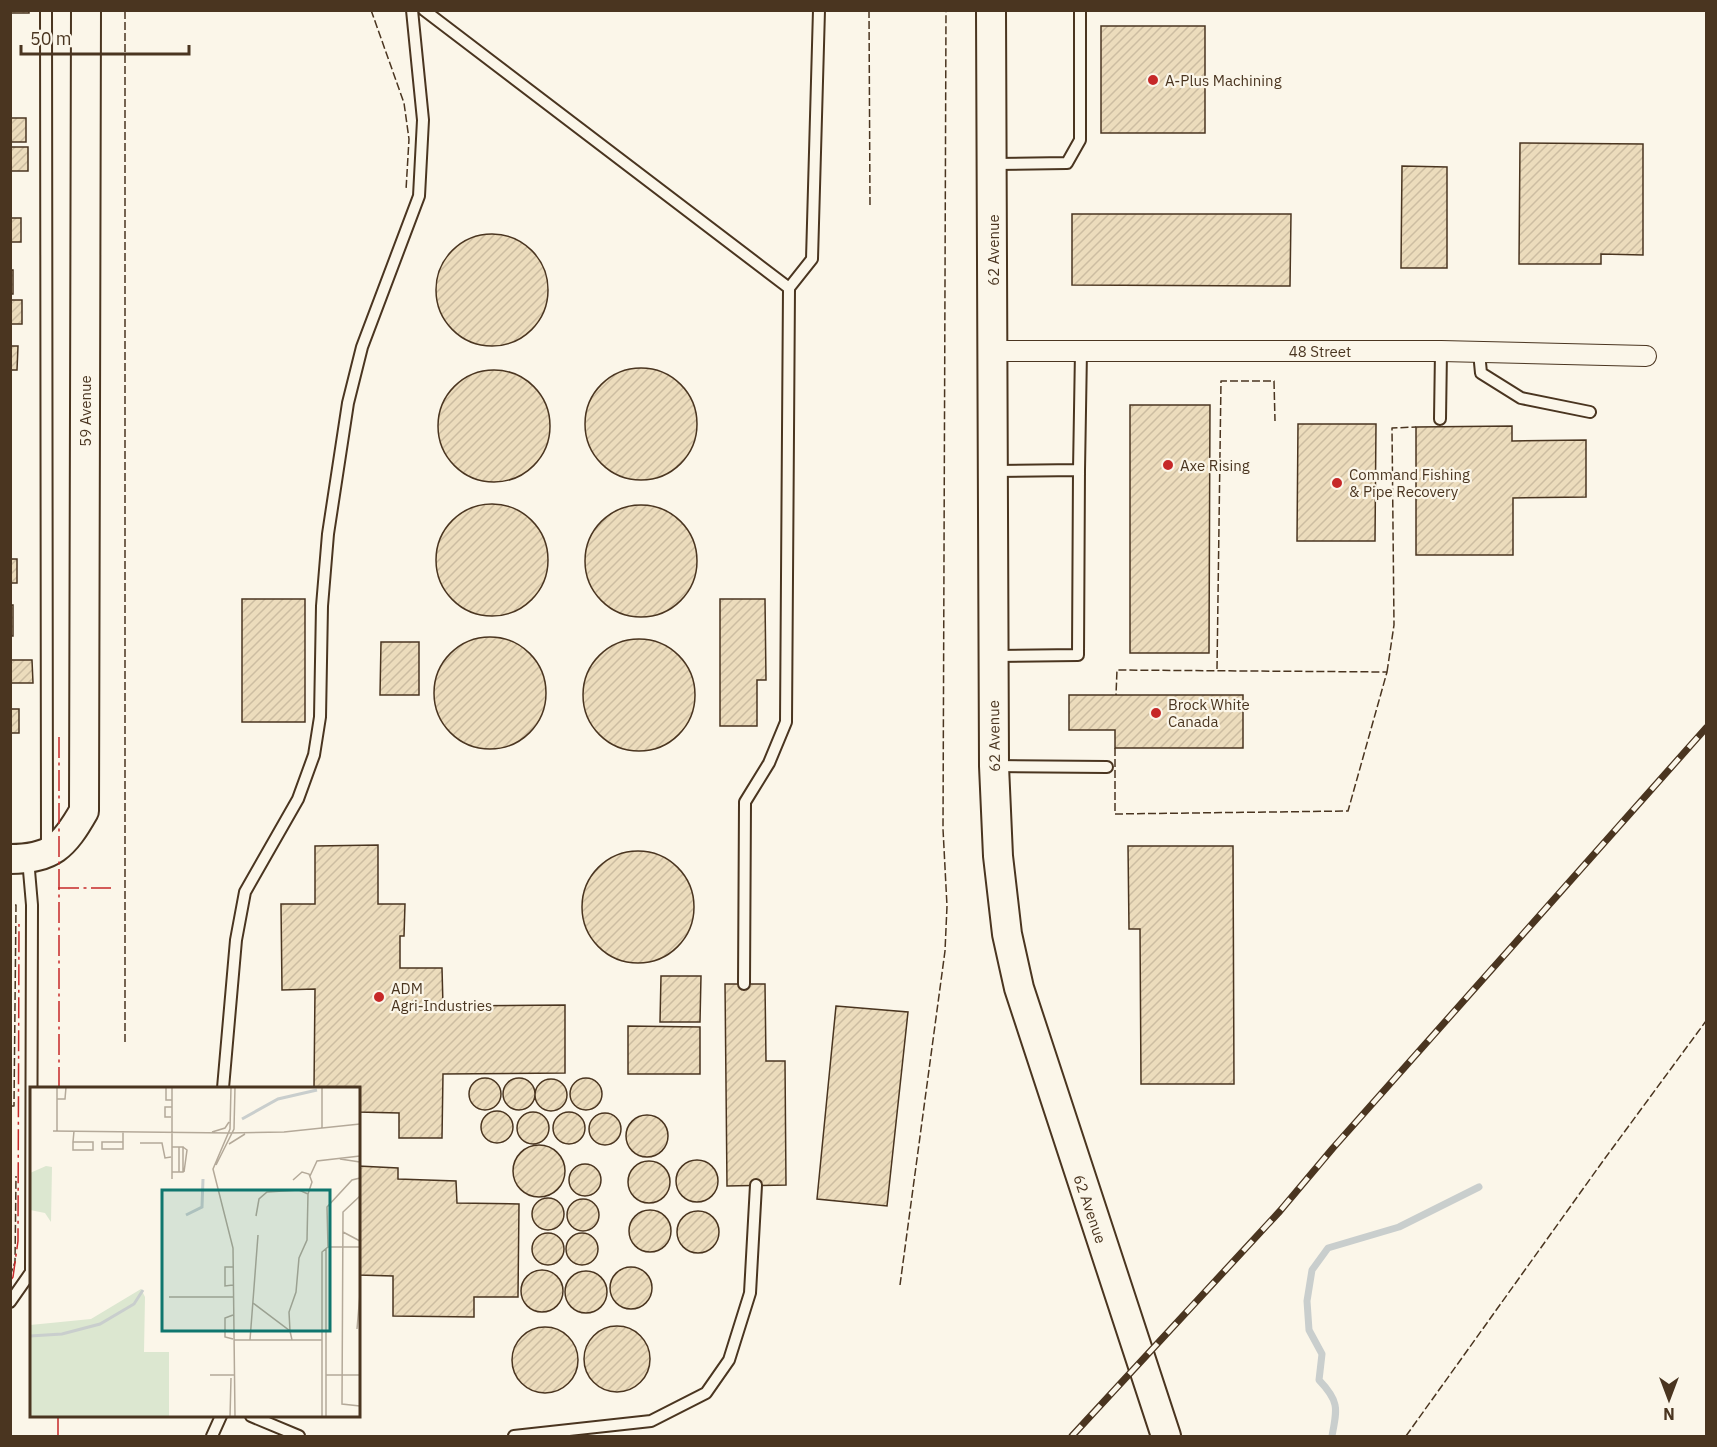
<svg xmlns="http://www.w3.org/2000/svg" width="1717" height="1447" viewBox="0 0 1717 1447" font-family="'IBM Plex Sans',sans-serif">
<defs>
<pattern id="building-hatch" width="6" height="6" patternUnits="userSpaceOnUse" patternTransform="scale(1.5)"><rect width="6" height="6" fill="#ecdcbc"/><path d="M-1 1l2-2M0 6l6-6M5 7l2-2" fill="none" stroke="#ccbda1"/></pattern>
</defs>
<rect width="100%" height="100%" fill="#fbf6e9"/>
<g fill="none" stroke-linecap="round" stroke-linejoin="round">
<!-- stream -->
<path stroke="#c9cecd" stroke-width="7" d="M 1332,1436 C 1337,1409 1340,1402 1319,1380 L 1322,1354 L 1309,1330 L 1307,1301 L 1312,1270 L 1328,1248 L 1399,1227 L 1479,1187"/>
</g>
<!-- building -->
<path fill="url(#building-hatch)" stroke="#4a3520" stroke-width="1.5" d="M 10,10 L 29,10 L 29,13 L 10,13 Z
M 1101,26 L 1205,26 L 1205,133 L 1101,133 Z
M 10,118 L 26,118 L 26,142 L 10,142 Z
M 1520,143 L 1643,144 L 1643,255 L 1601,254 L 1601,264 L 1519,264 Z
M 10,147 L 28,147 L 28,171 L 10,171 Z
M 1402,166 L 1447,167 L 1447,268 L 1401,268 Z
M 1072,214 L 1291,214 L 1290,286 L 1072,285 Z
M 10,218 L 21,218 L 21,242 L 10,242 Z
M436 290a56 56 0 1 1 112 0a56 56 0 1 1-112 0Z
M 10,270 L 13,270 L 13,294 L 10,294 Z
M 10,300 L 22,300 L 22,324 L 10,324 Z
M 10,346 L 18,346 L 17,370 L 10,370 Z
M585 424a56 56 0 1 1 112 0a56 56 0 1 1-112 0Z
M438 426a56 56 0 1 1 112 0a56 56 0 1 1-112 0Z
M 1130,405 L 1210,405 L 1209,653 L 1130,653 Z
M 1298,424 L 1376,424 L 1375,541 L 1297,541 Z
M 1512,426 L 1512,441 L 1586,440 L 1586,497 L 1513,498 L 1513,555 L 1416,555 L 1416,427 Z
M436 560a56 56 0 1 1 112 0a56 56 0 1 1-112 0Z
M585 561a56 56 0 1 1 112 0a56 56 0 1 1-112 0Z
M 10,559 L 17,559 L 17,583 L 10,583 Z
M 242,599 L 305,599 L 305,722 L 242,722 Z
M 720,599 L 765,599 L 766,680 L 757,680 L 757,726 L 720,726 Z
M 10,605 L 13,605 L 13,636 L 10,636 Z
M434 693a56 56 0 1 1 112 0a56 56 0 1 1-112 0Z
M583 695a56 56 0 1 1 112 0a56 56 0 1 1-112 0Z
M 381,642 L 419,642 L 419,695 L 380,695 Z
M 11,660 L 32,660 L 33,683 L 11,683 Z
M 1069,695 L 1243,695 L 1243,748 L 1115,748 L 1115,730 L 1069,730 Z
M 10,709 L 19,709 L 19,733 L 10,733 Z
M 378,845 L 378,904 L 405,904 L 404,936 L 400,936 L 400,968 L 442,968 L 443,1006 L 565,1005 L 565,1073 L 443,1074 L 442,1138 L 399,1138 L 399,1113 L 358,1112 L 358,1088 L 314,1088 L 315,989 L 282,990 L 281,904 L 315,904 L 315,846 Z
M 1128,846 L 1233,846 L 1234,1084 L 1141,1084 L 1140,929 L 1129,929 Z
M582 907a56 56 0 1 1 112 0a56 56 0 1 1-112 0Z
M 661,976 L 701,976 L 700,1022 L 660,1022 Z
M 725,984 L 765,984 L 766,1061 L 785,1061 L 786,1185 L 727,1186 Z
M 836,1006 L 908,1012 L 887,1206 L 817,1199 Z
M 628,1026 L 700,1027 L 700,1074 L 628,1074 Z
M570 1094a16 16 0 1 1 32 0a16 16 0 1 1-32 0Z
M503 1094a16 16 0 1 1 32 0a16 16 0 1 1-32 0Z
M469 1094a16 16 0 1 1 32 0a16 16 0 1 1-32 0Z
M535 1095a16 16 0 1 1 32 0a16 16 0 1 1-32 0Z
M481 1127a16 16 0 1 1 32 0a16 16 0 1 1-32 0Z
M517 1128a16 16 0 1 1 32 0a16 16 0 1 1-32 0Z
M553 1128a16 16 0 1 1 32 0a16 16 0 1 1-32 0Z
M589 1129a16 16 0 1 1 32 0a16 16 0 1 1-32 0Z
M626 1136a21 21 0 1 1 42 0a21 21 0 1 1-42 0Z
M513 1171a26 26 0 1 1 52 0a26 26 0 1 1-52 0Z
M676 1181a21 21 0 1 1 42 0a21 21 0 1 1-42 0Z
M628 1182a21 21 0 1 1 42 0a21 21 0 1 1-42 0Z
M569 1180a16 16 0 1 1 32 0a16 16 0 1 1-32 0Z
M 358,1166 L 398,1168 L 398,1179 L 456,1181 L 457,1203 L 519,1204 L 518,1297 L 474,1297 L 474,1317 L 393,1316 L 393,1276 L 358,1275 Z
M532 1214a16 16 0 1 1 32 0a16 16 0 1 1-32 0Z
M567 1215a16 16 0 1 1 32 0a16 16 0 1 1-32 0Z
M629 1231a21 21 0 1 1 42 0a21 21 0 1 1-42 0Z
M677 1232a21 21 0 1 1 42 0a21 21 0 1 1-42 0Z
M532 1249a16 16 0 1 1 32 0a16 16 0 1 1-32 0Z
M566 1249a16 16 0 1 1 32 0a16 16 0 1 1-32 0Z
M610 1288a21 21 0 1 1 42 0a21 21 0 1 1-42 0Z
M521 1291a21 21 0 1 1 42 0a21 21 0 1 1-42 0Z
M565 1292a21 21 0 1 1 42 0a21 21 0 1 1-42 0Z
M584 1359a33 33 0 1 1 66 0a33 33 0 1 1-66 0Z
M512 1360a33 33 0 1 1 66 0a33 33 0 1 1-66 0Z"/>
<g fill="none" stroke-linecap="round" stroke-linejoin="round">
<!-- lane casing -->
<g stroke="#4a3520" stroke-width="14">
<path id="lane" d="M 46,10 L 47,848
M 424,10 L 789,288
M 993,164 L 1067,163 L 1080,140 L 1080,10
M 1479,352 L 1481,373 L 1521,398 L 1590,412
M 1440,419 L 1441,351
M 1079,470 L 1081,351
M 994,656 L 1078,655 L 1079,470 L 995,471
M 994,766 L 1107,767
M 744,984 L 745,802 L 769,763 L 786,722 L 789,288 L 812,259 L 819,10
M 223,1088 L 236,940 L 245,892 L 298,799 L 314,755 L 320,717 L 322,606 L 328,534 L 348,403 L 362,347 L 419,196 L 423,120 L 412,10
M 10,1302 L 31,1272 L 32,905 L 28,859
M 251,1416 L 299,1436
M 212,1436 L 221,1416
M 514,1436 L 651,1421 L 706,1393 L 729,1360 L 750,1293 L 756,1185"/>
</g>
<!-- street casing -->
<g stroke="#4a3520" stroke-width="22">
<path id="street" d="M 994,351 L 1441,351 L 1646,356"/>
</g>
<!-- secondary casing -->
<g stroke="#4a3520" stroke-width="32">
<path id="secondary" d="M 991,10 L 994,766 L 998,856 L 1007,934 L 1019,988 L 1166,1436
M 10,859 C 52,859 64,846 84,811 L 86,10"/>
</g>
<!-- lane -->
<use href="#lane" stroke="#fbf6e9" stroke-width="10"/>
<!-- street -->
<use href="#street" stroke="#fbf6e9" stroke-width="20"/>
<!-- secondary -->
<use href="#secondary" stroke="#fbf6e9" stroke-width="28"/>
<!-- rail casing -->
<g stroke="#4a3520" stroke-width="7">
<path id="rail" d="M 1072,1436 L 1280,1211 L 1333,1148 L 1706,728"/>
</g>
<!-- rail -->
<use href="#rail" stroke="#fbf6e9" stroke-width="4.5" stroke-dasharray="14" stroke-linecap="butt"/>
<!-- fence -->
<path stroke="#4a3520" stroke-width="1.5" stroke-dasharray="8 3" stroke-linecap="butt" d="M 371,10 L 404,103 L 409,139 L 406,190
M 869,10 L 870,206
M 1217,669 L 1221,381 L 1274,381 L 1275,421
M 1387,672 L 1394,625 L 1392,428 L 1416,427
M 1115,748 L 1115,814 L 1348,811 L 1387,672 L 1117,670 L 1116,695
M 125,1042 L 125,10
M 10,1106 L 14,1106 L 16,905 L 11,905
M 10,1276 L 15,1262 L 16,1176
M 900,1285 L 945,951 L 947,906 L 943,829 L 946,10
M 1406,1436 L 1603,1161 L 1706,1021"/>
<!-- power -->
<path stroke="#c62828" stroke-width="1.5" stroke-dasharray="21 4.5 3 4.5" stroke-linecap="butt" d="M 58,888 L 111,888
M 59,1088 L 59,733
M 10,1281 L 13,1277 L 18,1241 L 19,924
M 58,1416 L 58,1436"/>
</g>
<!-- markers -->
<g fill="#c62828" stroke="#fbf6e9" stroke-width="2">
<circle cx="1153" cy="80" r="6"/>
<circle cx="1168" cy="465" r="6"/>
<circle cx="1337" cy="483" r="6"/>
<circle cx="1156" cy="713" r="6"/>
<circle cx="379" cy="997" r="6"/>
</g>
<g text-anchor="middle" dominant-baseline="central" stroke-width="4.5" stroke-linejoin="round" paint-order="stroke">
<!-- poi labels -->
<g font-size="15" fill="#4a3520" stroke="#fbf6e9" text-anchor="start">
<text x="1165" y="80">A-Plus Machining</text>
<text x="1180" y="465">Axe Rising</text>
<text x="1349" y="474">Command Fishing<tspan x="1349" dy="17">&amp; Pipe Recovery</tspan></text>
<text x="1168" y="704">Brock White<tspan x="1168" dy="17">Canada</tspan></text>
<text x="391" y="988">ADM<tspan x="391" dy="17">Agri-Industries</tspan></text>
</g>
<!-- street labels -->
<g font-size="15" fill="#4a3520" stroke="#fbf6e9">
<text transform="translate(993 250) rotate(-90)">62 Avenue</text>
<text x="1320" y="351">48 Street</text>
<text transform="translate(85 411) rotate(-90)">59 Avenue</text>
<text transform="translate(994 736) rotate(-91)">62 Avenue</text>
<text transform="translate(1090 1209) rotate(71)">62 Avenue</text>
</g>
</g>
<!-- overview -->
<g transform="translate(30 1087)">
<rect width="330" height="330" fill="#fbf6e9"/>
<path d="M 111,202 L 115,210 L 114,265 L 139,265 L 139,330 L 0,330 L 0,238 L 61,232 Z" fill="#dce7d0"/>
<path d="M 16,79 L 22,80 L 21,135 L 15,126 L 0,123 L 0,86 Z" fill="#dce7d0"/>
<path fill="none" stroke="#c9cecd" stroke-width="3" d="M 212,32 L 248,12 L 287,3M 156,128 L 172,120 L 173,92M 0,249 L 32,247 L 70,237 L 104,217 L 113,203"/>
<path fill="none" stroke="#b4a999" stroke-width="1.5" d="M 136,0 L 136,13 L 142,13M 201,0 L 200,42 L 183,82 L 203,161 L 205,330M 292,0 L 292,41M 27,12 L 35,12 L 36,0M 141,30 L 135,30 L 135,20 L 142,20M 23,44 L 199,46M 27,44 L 27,0M 182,45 L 195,41 L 199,35M 199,46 L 254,45 L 330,37M 43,55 L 63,55 L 63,63 L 43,63 L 43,55 L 44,44M 93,55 L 72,55 L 72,62 L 93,62 L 93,44M 110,56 L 132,56 L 135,71 L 141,70M 199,57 L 215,47M 153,60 L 157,63 L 154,85M 310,72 L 330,75M 186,78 L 204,42 L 205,0M 142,85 L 149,85 L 149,60 L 142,60M 149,85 L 153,85 L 153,60 L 149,60M 280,89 L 287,74 L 330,69M 142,92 L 142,0M 263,93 L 272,85 L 279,87 L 282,95 L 278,107M 330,109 L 313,125 L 312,317 L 330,319M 226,129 L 229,112 L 237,105 L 269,103 L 278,107 L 277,153 L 269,171 L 266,205 L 259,225 L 260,244M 313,145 L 330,154M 298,160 L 297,120 L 322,93 L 330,91M 296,161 L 296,330M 203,198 L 195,199 L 195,180 L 203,180M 139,210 L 203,210M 223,216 L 260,244 L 262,253M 203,228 L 195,231 L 195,250 L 203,252M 327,242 L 330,207M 204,253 L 292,253M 220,253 L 228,148M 180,288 L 204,288M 296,288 L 330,288M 200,330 L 201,291M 292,330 L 292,165 L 298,160 L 330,160"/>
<path fill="#0f766e" fill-opacity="0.15" stroke="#0f766e" stroke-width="3" d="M 132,103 L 300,103 L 300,244 L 132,244 Z"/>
<rect width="330" height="330" fill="none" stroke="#4a3520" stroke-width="3"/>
</g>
<!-- border -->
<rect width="1717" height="1447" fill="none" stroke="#4a3520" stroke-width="24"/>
<!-- north arrow -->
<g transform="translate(1669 1399) rotate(180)" stroke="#fbf6e9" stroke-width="4.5" paint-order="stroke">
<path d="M0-4.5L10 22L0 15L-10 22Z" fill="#4a3520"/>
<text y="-9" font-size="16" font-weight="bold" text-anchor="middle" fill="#4a3520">N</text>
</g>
<!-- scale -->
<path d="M21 45v9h168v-9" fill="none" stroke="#4a3520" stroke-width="3"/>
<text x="30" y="45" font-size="18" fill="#4a3520" stroke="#fbf6e9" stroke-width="4.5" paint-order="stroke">50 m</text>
</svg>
